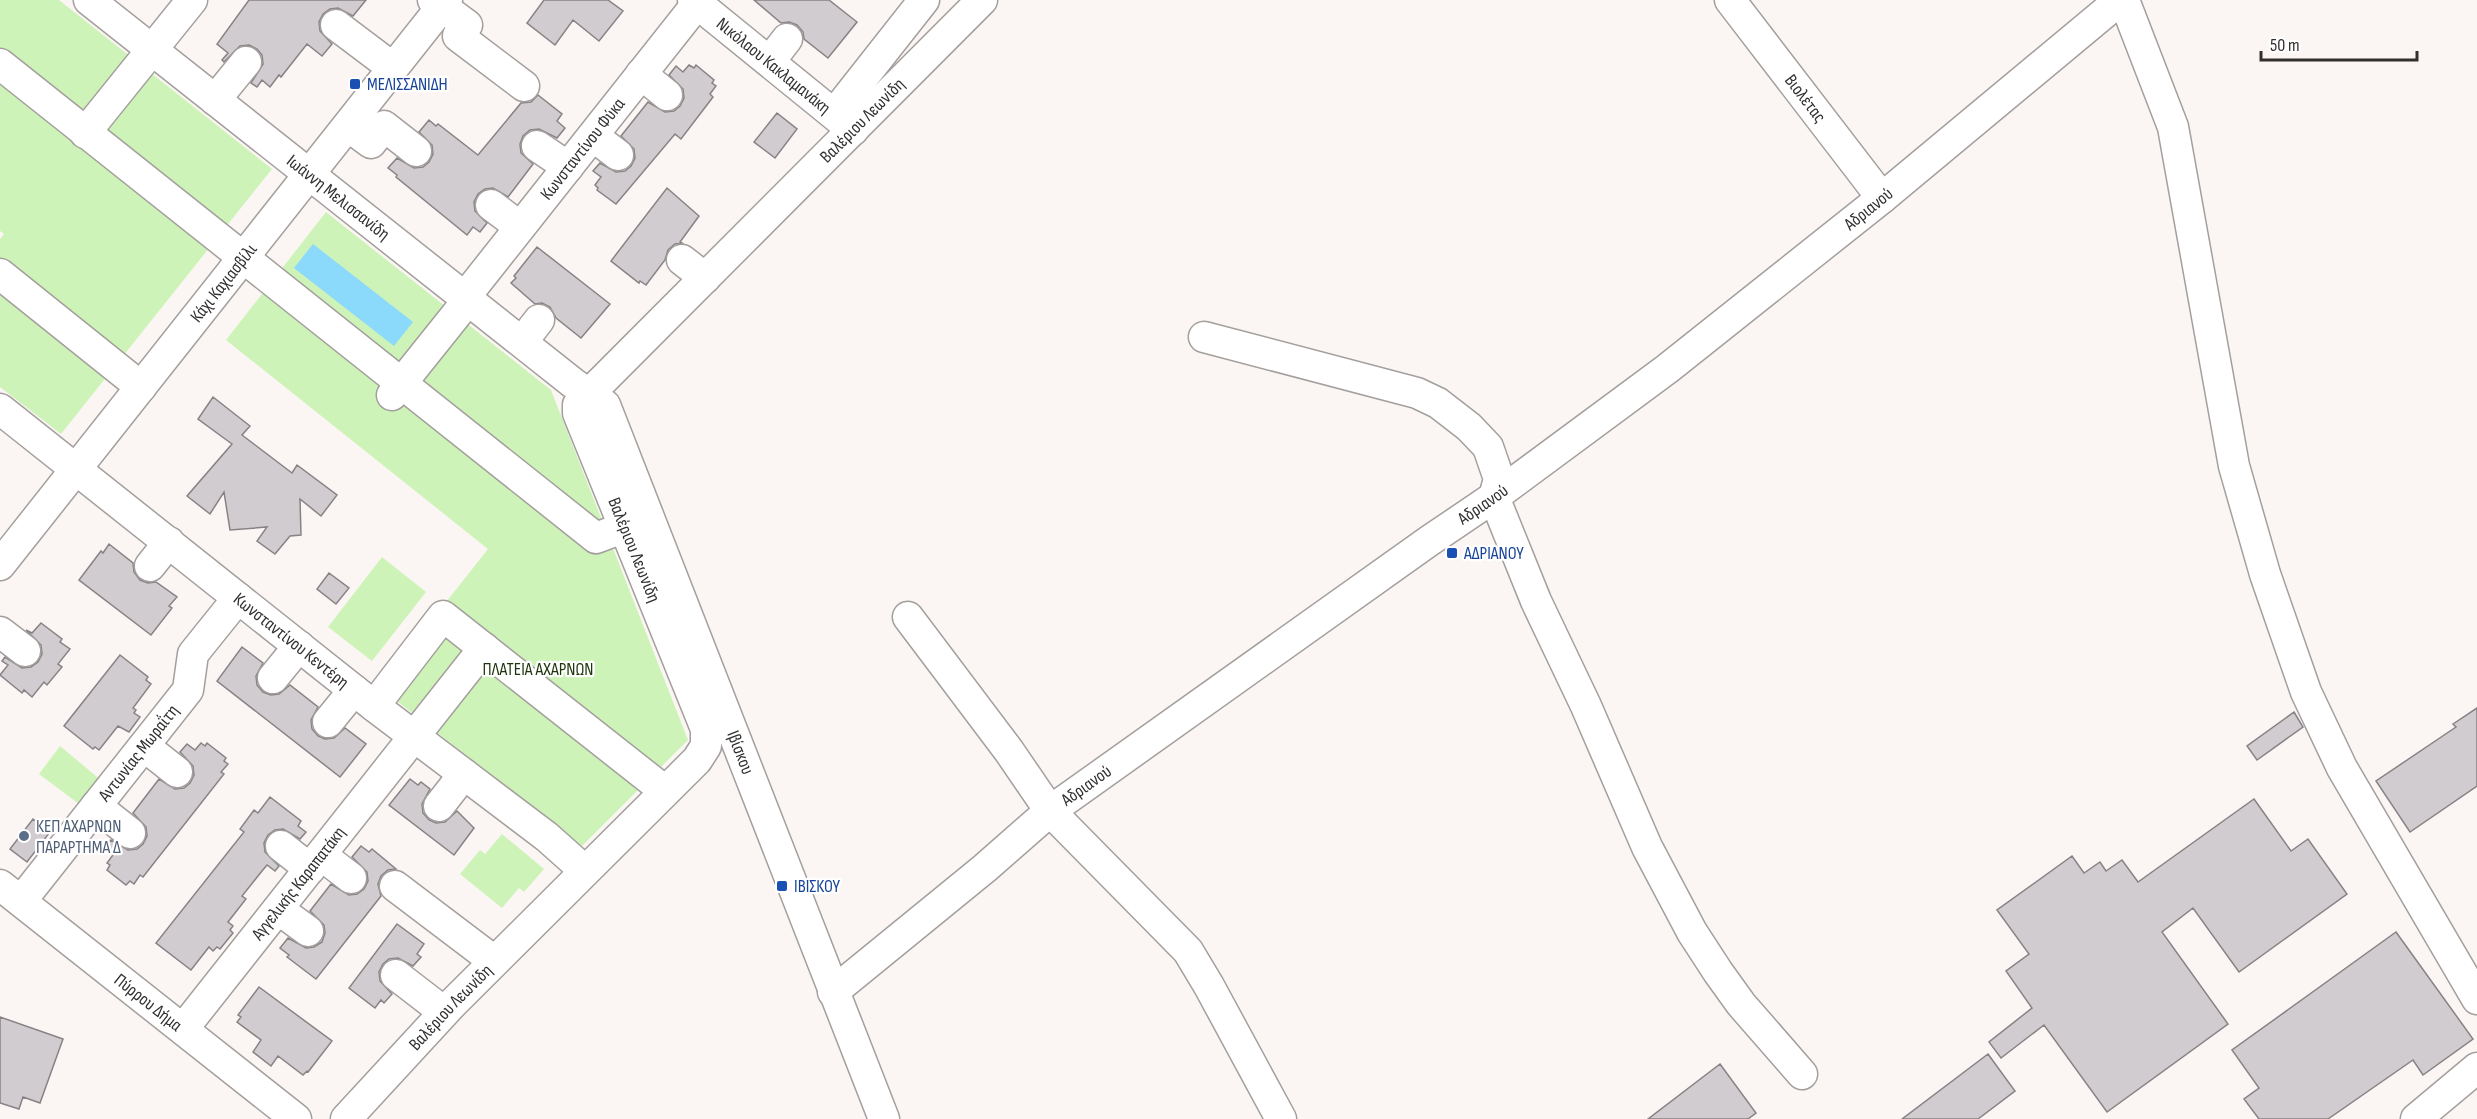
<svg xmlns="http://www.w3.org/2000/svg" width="2477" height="1119" viewBox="0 0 2477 1119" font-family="'Sofia Sans Condensed',sans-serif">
<rect width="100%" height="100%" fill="#fbf6f3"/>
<!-- green -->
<path fill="#cef3b9" d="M 0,0 L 59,0 L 272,169 L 61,434 L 0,387 L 0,239 L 4,234 L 0,231 Z
M 326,212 L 551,390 L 688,740 L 582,846 L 379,687 L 488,549 L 226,340 Z
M 382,557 L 426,592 L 372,661 L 328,627 Z
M 60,746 L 102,781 L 83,807 L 39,774 Z
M 502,834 L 544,869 L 524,892 L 519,888 L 502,908 L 460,874 L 480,850 L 485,854 Z"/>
<!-- water -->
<path fill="#8bd9fb" d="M 313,244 L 413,322 L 394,346 L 294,268 Z"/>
<!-- building -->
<path fill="#d1cccf" stroke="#878285" stroke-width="1.5" d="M 249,0 L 366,0 L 353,16 L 338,8 L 330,9 L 323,14 L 319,22 L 320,31 L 332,44 L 322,56 L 307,44 L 281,77 L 279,75 L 270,87 L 262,80 L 257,87 L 251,83 L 263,64 L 262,55 L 257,49 L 249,45 L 240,46 L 224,62 L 222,60 L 228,53 L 217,44 Z
M 544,0 L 608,0 L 623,11 L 599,41 L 573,20 L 555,45 L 527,23 Z
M 754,0 L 829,0 L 857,22 L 828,58 L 804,39 L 803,32 L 797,25 L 789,22 L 781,23 Z
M 689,65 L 694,68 L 696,65 L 714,80 L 712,83 L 716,86 L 710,94 L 713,97 L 681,139 L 675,134 L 616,204 L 597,190 L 598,188 L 595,185 L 601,177 L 593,171 L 600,163 L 616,172 L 625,171 L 631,166 L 635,158 L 634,149 L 621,136 L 648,102 L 665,112 L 674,111 L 680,106 L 684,98 L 683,89 L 669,75 L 676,66 L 683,72 Z
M 538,95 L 562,114 L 557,121 L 565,128 L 557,138 L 539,129 L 530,130 L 523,136 L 520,144 L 521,153 L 533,164 L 508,197 L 493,188 L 485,189 L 478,194 L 474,202 L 475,211 L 487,223 L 480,232 L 473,227 L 467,235 L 396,177 L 397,175 L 388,168 L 397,158 L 414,168 L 423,167 L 429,162 L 433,154 L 432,145 L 419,132 L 429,120 L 436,126 L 438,124 L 478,155 L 521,103 L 531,102 Z
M 777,113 L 797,129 L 775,158 L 754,142 Z
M 667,188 L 699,216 L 680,242 L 682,243 L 675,244 L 668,250 L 665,260 L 646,285 L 640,281 L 639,283 L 611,261 Z
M 537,247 L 610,304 L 581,338 L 556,318 L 550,307 L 542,303 L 535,304 L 511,283 L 516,278 L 514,276 Z
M 213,397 L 250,426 L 242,435 L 292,473 L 297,465 L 337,495 L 321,516 L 300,499 L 301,535 L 290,536 L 275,554 L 257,541 L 267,527 L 230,530 L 224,492 L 210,514 L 187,496 L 232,444 L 198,419 Z
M 109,544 L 133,563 L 134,572 L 140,580 L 148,583 L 156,582 L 177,597 L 169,606 L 172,608 L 151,635 L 79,580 L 101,551 L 103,553 Z
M 329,573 L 349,588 L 336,604 L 317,589 Z
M 41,623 L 62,639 L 60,642 L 70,649 L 58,664 L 62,667 L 47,685 L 44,682 L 32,697 L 24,690 L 22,693 L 0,675 L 8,665 L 2,661 L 5,657 L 22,668 L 31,667 L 38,662 L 42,654 L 41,645 L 26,630 L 32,633 Z
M 242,647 L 263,663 L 256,676 L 257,685 L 263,692 L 271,695 L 279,694 L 290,685 L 318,707 L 311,720 L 312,729 L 318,736 L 325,739 L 334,738 L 345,728 L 366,744 L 340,777 L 217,681 Z
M 120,655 L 148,677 L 146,680 L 151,684 L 133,708 L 136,710 L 134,713 L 140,717 L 129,732 L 118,726 L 99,750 L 95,747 L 93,749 L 64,726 Z
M 2477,708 L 2477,786 L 2410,832 L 2376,781 L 2456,727 L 2453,724 Z
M 2294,712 L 2303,727 L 2257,760 L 2247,746 Z
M 201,743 L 205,746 L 207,743 L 226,758 L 224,761 L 228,764 L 221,772 L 224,774 L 143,877 L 140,875 L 134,884 L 130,881 L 126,885 L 107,870 L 110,865 L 107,863 L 113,855 L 104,848 L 111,840 L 128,850 L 137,849 L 143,844 L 147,836 L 146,827 L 133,813 L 159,779 L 175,789 L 184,788 L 190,783 L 194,775 L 193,766 L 180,752 L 187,744 L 195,750 Z
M 410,779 L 418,785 L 421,782 L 430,789 L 422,804 L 423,813 L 429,820 L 436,823 L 445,822 L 457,811 L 474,828 L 454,855 L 389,805 Z
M 270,797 L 301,821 L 298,826 L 306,832 L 300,839 L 283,829 L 275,830 L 268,835 L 264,843 L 265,852 L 279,866 L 275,871 L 267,865 L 262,871 L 242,896 L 246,899 L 228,922 L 233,926 L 230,930 L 233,933 L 220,949 L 217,947 L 213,951 L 209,947 L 191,970 L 156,943 L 244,832 L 240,829 L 254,810 L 258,813 Z
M 2254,799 L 2291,851 L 2308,839 L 2347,894 L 2239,972 L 2193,908 L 2162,932 L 2228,1024 L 2107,1112 L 2044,1025 L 2001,1058 L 1989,1042 L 2032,1008 L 2006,971 L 2029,954 L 1997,910 L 2072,856 L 2084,873 L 2100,862 L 2106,871 L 2122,860 L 2138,882 Z
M 33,819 L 50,832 L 27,862 L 10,849 Z
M 361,846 L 369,852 L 372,849 L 396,869 L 388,870 L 381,876 L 378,884 L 381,896 L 316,979 L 287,957 L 289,955 L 280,948 L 288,938 L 306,948 L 314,947 L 322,942 L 325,933 L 324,925 L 310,911 L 331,884 L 349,895 L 357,894 L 364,889 L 368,881 L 367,872 L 352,857 Z
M 397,924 L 424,944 L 417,954 L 421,957 L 413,966 L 398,958 L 389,959 L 383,964 L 379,972 L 380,981 L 392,994 L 384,1003 L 381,1000 L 375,1008 L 349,988 Z
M 2396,932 L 2473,1039 L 2423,1075 L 2413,1060 L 2328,1119 L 2259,1119 L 2244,1099 L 2259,1088 L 2232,1050 Z
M 259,987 L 332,1041 L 308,1072 L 307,1071 L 303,1075 L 278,1056 L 271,1066 L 253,1052 L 261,1040 L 237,1022 L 241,1017 L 238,1015 Z
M 0,1017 L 63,1039 L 40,1103 L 23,1097 L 19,1109 L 0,1103 Z
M 1988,1054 L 2015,1091 L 1978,1119 L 1902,1119 Z
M 1720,1064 L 1756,1113 L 1748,1119 L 1648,1119 Z"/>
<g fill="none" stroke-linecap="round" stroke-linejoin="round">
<!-- minor casing -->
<g stroke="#a49f9d" stroke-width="33">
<g id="minor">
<path id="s1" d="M 89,0 L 573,383 L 605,405 L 884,1119"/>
<path d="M 433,0 L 467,25 L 458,36 L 524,86"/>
<path id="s2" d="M 693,0 L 853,130"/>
<path id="s3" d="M 1730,0 L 1882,198"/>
<path d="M 2124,0 L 2173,127 L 2234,466 L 2265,574 L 2306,692 L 2342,768 L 2477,999"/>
<path d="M 336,25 L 393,68"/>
<path d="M 770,61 L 787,39"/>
<path d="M 0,64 L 596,538 L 625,527"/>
<path d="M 641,74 L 667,95"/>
<path d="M 215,100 L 246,62"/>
<path d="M 835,113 L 924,0"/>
<path d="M 348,126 L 371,143 L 384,126 L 416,151"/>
<path d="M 85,133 L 192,0"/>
<path d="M 593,136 L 618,155"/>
<path d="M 537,146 L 568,167"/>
<path d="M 491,205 L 520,227"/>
<path d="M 682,260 L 705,278"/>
<path d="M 0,274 L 141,387"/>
<path id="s4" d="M 465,297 L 700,0"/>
<path d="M 1204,337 L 1417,393 L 1438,403 L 1469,427 L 1488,447 L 1499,479 L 1494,497 L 1536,601 L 1586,706 L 1647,847 L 1692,932 L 1718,972 L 1741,1004 L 1802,1074"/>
<path d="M 522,342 L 539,320"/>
<path d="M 392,395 L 468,300"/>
<path id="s5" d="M 0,409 L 374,706 L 547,837 L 584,870"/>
<path id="s6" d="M 0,565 L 447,0"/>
<path d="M 150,566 L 169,542"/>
<path d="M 908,617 L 1009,751 L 1050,811 L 1188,951 L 1209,986 L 1281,1119"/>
<path d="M 0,632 L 25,651"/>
<path d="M 273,678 L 299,646"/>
<path d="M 374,706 L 443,616 L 665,791"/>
<path d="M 328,722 L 354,690"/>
<path d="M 144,746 L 177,772"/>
<path d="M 96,806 L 130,833"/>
<path d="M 439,806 L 464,774"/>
<path d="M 281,846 L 310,869"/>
<path d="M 321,855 L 351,878"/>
<path id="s7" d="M 0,885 L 296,1119"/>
<path d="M 395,886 L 494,961"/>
<path id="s8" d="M 21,901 L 188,690 L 193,654 L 238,598"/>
<path d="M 278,909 L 308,931"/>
<path d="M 396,975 L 444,1012"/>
<path id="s9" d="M 833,992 L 985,868 L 1050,811 L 1429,541 L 1494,497 L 1667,369 L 1882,198 L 2120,0"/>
<path id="s10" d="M 183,1029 L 484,648"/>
<path id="s11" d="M 346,1119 L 452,1004 L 697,760 L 706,746 L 706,729 L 578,413 L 578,405 L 982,0"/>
<path d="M 2416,1119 L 2477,1068"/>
</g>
</g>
<!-- minor -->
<use href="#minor" stroke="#fff" stroke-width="30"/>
</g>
<!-- markers -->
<g fill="#1a4fb4" stroke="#fff" stroke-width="2">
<rect x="349" y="78" width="12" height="12" rx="3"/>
<rect x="1446" y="547" width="12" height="12" rx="3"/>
<rect x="776" y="880" width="12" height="12" rx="3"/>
</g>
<circle fill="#5c6f8a" stroke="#fff" stroke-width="2" cx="24" cy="836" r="6"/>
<g text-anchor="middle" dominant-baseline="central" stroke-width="4.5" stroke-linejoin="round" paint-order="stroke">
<!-- street labels -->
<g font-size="18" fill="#32302f" stroke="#fff">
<text stroke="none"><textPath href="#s2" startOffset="104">Νικόλαου Κακλαμανάκη</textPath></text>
<text stroke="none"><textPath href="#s3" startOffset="124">Βιολέτας</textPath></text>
<text stroke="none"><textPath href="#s11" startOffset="1287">Βαλέριου Λεωνίδη</textPath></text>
<text stroke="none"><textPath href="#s4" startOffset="189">Κωνσταντίνου Φύκα</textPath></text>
<text stroke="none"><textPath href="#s1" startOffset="318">Ιωάννη Μελισσανίδη</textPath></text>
<text stroke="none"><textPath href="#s9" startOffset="1299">Αδριανού</textPath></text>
<text stroke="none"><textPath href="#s6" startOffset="360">Κάχι Καχιασβίλι</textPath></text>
<text stroke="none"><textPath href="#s9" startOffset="813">Αδριανού</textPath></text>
<text transform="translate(634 550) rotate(68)">Βαλέριου Λεωνίδη</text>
<text stroke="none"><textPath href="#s5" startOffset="372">Κωνσταντίνου Κεντέρη</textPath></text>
<text stroke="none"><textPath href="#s8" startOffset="189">Αντωνίας Μωραΐτη</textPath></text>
<text stroke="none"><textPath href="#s1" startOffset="1029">Ιβίσκου</textPath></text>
<text stroke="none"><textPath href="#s9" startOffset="327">Αδριανού</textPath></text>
<text stroke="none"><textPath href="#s10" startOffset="186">Αγγελικής Καραπατάκη</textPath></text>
<text stroke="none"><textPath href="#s7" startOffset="189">Πύρρου Δήμα</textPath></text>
<text stroke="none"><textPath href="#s11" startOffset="153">Βαλέριου Λεωνίδη</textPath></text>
</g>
<!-- transit labels -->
<g font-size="18" fill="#164399" stroke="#fff" text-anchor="start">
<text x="367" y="84">ΜΕΛΙΣΣΑΝΙΔΗ</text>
<text x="1464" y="553">ΑΔΡΙΑΝΟΥ</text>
<text x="794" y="886">ΙΒΙΣΚΟΥ</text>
</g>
<!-- park labels -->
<g font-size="18" fill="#1e350c" stroke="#fff">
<text x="538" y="669">ΠΛΑΤΕΙΑ ΑΧΑΡΝΩΝ</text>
</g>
<!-- service labels -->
<g font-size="18" fill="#4e5e75" stroke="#fff" text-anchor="start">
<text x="36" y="826">ΚΕΠ ΑΧΑΡΝΩΝ<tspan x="36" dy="21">ΠΑΡΑΡΤΗΜΑ Δ</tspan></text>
</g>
</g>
<!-- scale -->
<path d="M2261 51v9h156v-9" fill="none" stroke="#32302f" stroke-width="3"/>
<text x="2270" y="51" font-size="18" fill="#32302f" stroke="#ffffff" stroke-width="4.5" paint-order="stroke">50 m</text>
</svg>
